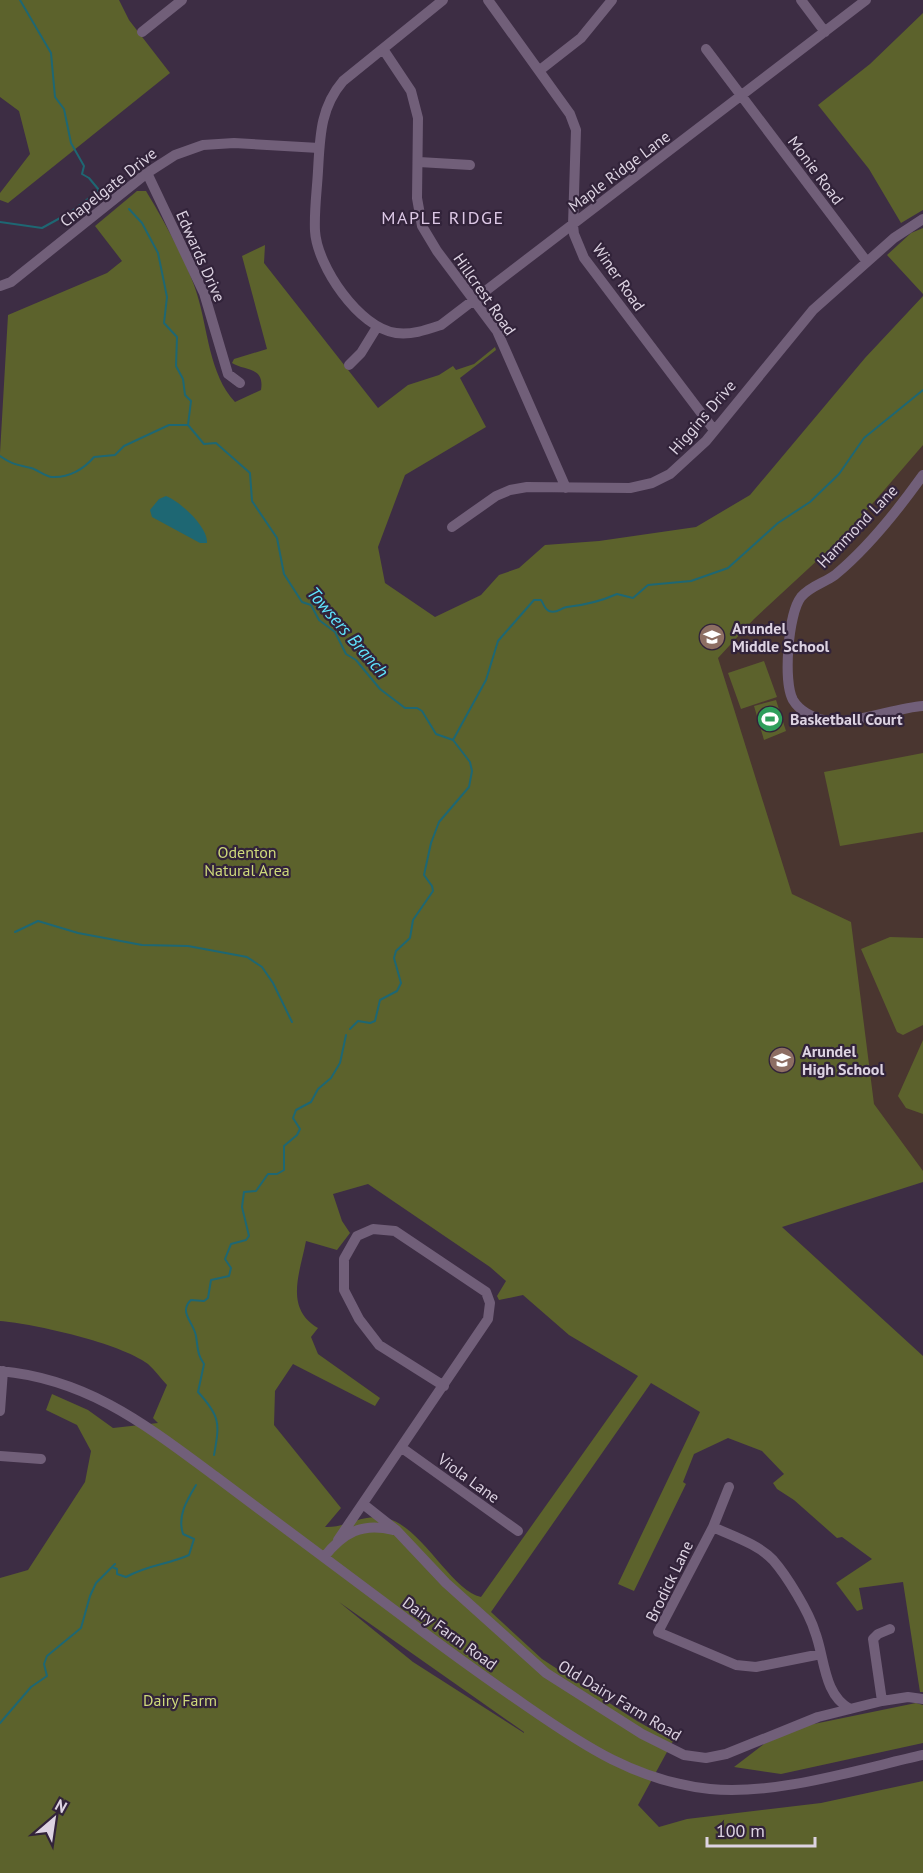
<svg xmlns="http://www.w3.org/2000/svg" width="923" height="1873" viewBox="0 0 923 1873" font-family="'PT Sans',sans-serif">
<rect width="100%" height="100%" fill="#3d2d44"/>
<!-- education -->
<path fill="#4a3630" d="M 923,390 L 923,1182 L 468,711 L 574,608 Z"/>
<!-- green -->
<path fill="#5c622c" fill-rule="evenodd" d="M 0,0 L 119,0 L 129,20 L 170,73 L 8,203 L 0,200 L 0,193 L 30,154 L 19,111 L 0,97 Z
M 923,13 L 923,210 L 901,223 L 869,169 L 818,105 L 870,64 Z
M 137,191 L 146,191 C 163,219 188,264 197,294 C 208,329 209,374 235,402 L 261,390 C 265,366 244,371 232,363 L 234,359 L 267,349 L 242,256 L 265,245 L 264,263 L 378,408 L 408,385 L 439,375 L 453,366 L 456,370 L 474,364 L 495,347 L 496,350 L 460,378 L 486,427 L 405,475 L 378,547 L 385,583 L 435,617 L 481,595 L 499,575 L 519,568 L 545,545 L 599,541 L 696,527 L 750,495 L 865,358 L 923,296 L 923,445 L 848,532 L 754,619 L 718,658 L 792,894 L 851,922 L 874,1104 L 923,1171 L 923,1182 L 782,1227 L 923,1356 L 923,1692 L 920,1692 L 903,1582 L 859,1588 L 863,1609 L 857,1611 L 836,1583 L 872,1559 L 842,1537 L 837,1538 L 794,1500 L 777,1489 L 773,1483 L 784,1474 L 762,1451 L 728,1438 L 694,1454 L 683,1482 L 686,1484 L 634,1591 L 618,1584 L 700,1412 L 651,1383 L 491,1612 L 542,1659 L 637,1721 L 673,1741 L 638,1805 L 659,1827 L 687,1819 L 821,1803 L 923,1781 L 923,1873 L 0,1873 L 0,1578 L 28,1570 L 85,1482 L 91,1451 L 77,1425 L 46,1410 L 52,1394 L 88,1410 L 113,1428 L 158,1423 L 153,1418 L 167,1385 C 161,1379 155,1370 148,1364 C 120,1343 35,1324 0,1321 L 0,453 L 8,315 L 107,273 L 122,261 L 95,226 ZM 368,1184 L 490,1267 L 506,1281 L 497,1296 L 499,1300 L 523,1295 L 569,1335 L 638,1376 L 481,1597 C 452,1591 423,1529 389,1519 C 362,1512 348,1528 325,1527 L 341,1508 L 274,1425 L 275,1391 L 293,1364 L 375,1406 L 380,1398 L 318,1354 L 311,1337 L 318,1328 C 284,1308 300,1273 306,1241 L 337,1250 L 350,1233 L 342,1221 L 333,1194 ZM 339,1602 L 524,1732 L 524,1733 L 413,1662 Z
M 923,228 L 923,294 L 887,255 L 911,233 Z
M 764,661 L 777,697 L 741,709 L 728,673 Z
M 776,700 L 786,731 L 764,740 L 754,706 Z
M 923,753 L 923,832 L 840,846 L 824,772 Z
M 890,937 L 923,938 L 923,1025 L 903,1035 L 897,1032 L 861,949 Z
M 923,1040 L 923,1114 L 906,1108 L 898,1096 Z
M 916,1703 L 923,1705 L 923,1743 L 781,1774 L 734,1767 L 764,1744 L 804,1726 Z"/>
<!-- water -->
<path fill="#1e6773" d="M 166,496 C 181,502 208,527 207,543 L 200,543 L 152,517 L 150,510 L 159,499 Z"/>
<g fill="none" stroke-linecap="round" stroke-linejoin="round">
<!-- stream -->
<path stroke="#1e6773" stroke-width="2" d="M 20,0 L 51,53 L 55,97 L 64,109 L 71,143 L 84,166 L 82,174 L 89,178 L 99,190 L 106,192
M 129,209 L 142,223 L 158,253 L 167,297 L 164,323 L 177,337 L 176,366 L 183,379 L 185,395 L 191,401 L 188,425 L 204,444 L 216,443 L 250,473 L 252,501 L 277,538 L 284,574 L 302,602 L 311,605 L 319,620 L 335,632 L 346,654 L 356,660 L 380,689 L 405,708 L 417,708 L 422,711 L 436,734 L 453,740 L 470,762 L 472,771 L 469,787 L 439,822 L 431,843 L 424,875 L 432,886 L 433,891 L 413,920 L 410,938 L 396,951 L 394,958 L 401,983 L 397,991 L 380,1000 L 375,1021 L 370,1023 L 358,1021 L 350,1029
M 0,222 L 42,228 L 71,212 L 98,191
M 0,456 C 13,465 16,464 31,468 C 38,470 46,477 52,477 C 69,478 84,469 94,457 L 115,455 L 124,446 L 169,425 L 188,425
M 453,740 L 486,680 L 498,641 L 534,600 L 541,600 C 544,604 544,609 549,611 C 557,614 560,608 567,607 C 586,605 599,602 617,594 L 633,598 L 648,585 L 691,581 L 728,568 L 778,523 L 810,502 L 839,474 L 864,438 L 923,390
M 15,932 L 38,921 L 78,933 L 142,945 L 188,946 L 247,957 L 262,967 L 273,983 L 292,1022
M 214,1455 C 220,1423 220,1416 198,1392 L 204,1364 C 197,1354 198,1348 196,1336 C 194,1323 178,1312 191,1300 L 204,1301 L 208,1298 L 211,1280 L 229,1276 L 231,1268 L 225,1259 L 231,1244 L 246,1240 L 249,1236 L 242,1207 L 244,1192 L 256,1191 L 268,1174 L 277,1174 L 284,1170 L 284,1146 L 297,1135 L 300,1129 L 293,1118 L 296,1110 L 311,1102 L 318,1089 L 331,1078 L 340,1063 L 346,1035
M 0,1723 L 31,1687 L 47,1676 L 44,1664 L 47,1656 L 81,1628 L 90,1596 L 96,1583 L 115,1564 L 112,1567 L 117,1569 L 117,1574 L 126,1577 C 150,1564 167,1565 189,1555 L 194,1539 L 183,1534 C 177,1516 187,1500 196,1485"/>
<!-- minor -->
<path stroke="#715f79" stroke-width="10" d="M 443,0 L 343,81 C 320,108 320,137 318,171 C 317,190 314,211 315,231 C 317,266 359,328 396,333 C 412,335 426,330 441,325 L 866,0
M 488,0 L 570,114 L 576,130 L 573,225 L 574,234 L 584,258 L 714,430
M 801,0 L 825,32
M 142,32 L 182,0
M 383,49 L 411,91 L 418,118 L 417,198 L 422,226 L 437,251 L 497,331 L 566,488
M 706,49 L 867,262
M 540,70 L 581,38 L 612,0
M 419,162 L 470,165
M 147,173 L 204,293 L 228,374 L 240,383
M 0,286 L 11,282 L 147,173 L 175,155 L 203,145 L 234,143 L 319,148
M 349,365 L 361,353 L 377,327
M 923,475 C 898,510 869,547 835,575 C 824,583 810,586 801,597 C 788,614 783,682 793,700 C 799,710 812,718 823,720 C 852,726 893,708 923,706
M 452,527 L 496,496 L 510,490 L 527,487 L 630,488 L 652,483 L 670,474 L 706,441 L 813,310 L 894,238 L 923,219
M 0,1371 C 88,1379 146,1425 215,1476 C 277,1522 339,1568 401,1615 C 441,1646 483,1676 525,1705 C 584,1746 636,1781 710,1789 C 774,1796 860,1769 923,1755
M 0,1411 L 3,1371
M 402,1448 L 518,1531
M 0,1456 L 41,1459
M 729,1487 L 713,1527 L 658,1632 L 736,1665 L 756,1667 L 821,1654
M 363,1504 L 396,1530 L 446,1583 L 546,1673 L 642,1734 L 684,1755 L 706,1758 L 726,1754 L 818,1717 L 882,1701 L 908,1697 L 923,1699
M 713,1527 C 732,1536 758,1544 773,1560 C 787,1576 809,1612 815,1632 C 825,1658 823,1694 850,1709
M 338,1540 L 488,1319 L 490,1303 L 486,1292 L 395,1231 L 373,1229 L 357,1236 L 344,1259 L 344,1290 L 359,1319 L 379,1345 L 444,1386
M 324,1557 C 343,1533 362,1522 393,1530
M 882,1701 L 873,1639 L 878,1634 L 890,1629"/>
</g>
<!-- icons -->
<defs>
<g id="school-disc" transform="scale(1.35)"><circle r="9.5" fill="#8d6e63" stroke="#32233a"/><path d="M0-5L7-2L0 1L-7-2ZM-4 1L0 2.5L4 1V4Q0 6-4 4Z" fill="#fff"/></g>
<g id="stadium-disc" transform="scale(1.35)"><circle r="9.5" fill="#2e9e5b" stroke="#32233a"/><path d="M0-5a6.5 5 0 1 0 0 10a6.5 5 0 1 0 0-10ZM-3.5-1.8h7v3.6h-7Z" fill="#fff"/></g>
</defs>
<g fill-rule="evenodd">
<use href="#school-disc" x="712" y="637"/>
<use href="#stadium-disc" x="770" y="719"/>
<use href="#school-disc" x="782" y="1060"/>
</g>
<g text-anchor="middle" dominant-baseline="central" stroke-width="4.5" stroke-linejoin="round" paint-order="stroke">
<!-- street labels -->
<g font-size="16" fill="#ddd3e2" stroke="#32233a">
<text transform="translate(816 170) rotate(53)">Monie Road</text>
<text transform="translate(619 171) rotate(-37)">Maple Ridge Lane</text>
<text transform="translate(108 187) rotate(-38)">Chapelgate Drive</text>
<text transform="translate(201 256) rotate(66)">Edwards Drive</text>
<text transform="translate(619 277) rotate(55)">Winer Road</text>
<text transform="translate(485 294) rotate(55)">Hillcrest Road</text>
<text transform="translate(702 417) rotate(-49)">Higgins Drive</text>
<text transform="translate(857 526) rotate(-46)">Hammond Lane</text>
<text transform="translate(469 1478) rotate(36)">Viola Lane</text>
<text transform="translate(669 1581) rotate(-64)">Brodick Lane</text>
<text transform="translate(450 1633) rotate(36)">Dairy Farm Road</text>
<text transform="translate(620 1700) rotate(31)">Old Dairy Farm Road</text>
</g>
<!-- poi labels -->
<g font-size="16" font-weight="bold" fill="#ddd3e2" stroke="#32233a" text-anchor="start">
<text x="732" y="628">Arundel<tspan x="732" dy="18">Middle School</tspan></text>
<text x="790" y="719">Basketball Court</text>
<text x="802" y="1051">Arundel<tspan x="802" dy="18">High School</tspan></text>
</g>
<!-- park labels -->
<g font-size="16" fill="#ced97b" stroke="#32233a">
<text x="247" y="852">Odenton<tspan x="247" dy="18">Natural Area</tspan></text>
<text x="180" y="1700">Dairy Farm</text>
</g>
<!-- neighbourhood labels -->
<g font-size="18" letter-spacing="1.5" fill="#ddc8e6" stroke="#32233a">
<text x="443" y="217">MAPLE RIDGE</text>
</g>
<!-- water labels -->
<g font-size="18" font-style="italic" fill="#5fe4fd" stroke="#32233a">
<text transform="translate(348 632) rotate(49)">Towsers Branch</text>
</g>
</g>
<!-- north arrow -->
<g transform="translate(54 1819) rotate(29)" stroke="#32233a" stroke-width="4.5" paint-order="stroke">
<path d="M0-4.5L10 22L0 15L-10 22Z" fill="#ddd3e2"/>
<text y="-9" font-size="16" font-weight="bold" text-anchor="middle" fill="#ddd3e2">N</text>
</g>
<!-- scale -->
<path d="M707 1837v9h108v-9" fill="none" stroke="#ddd3e2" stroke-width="3"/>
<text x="716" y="1837" font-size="18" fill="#ddd3e2" stroke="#32233a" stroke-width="4.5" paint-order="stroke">100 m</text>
</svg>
